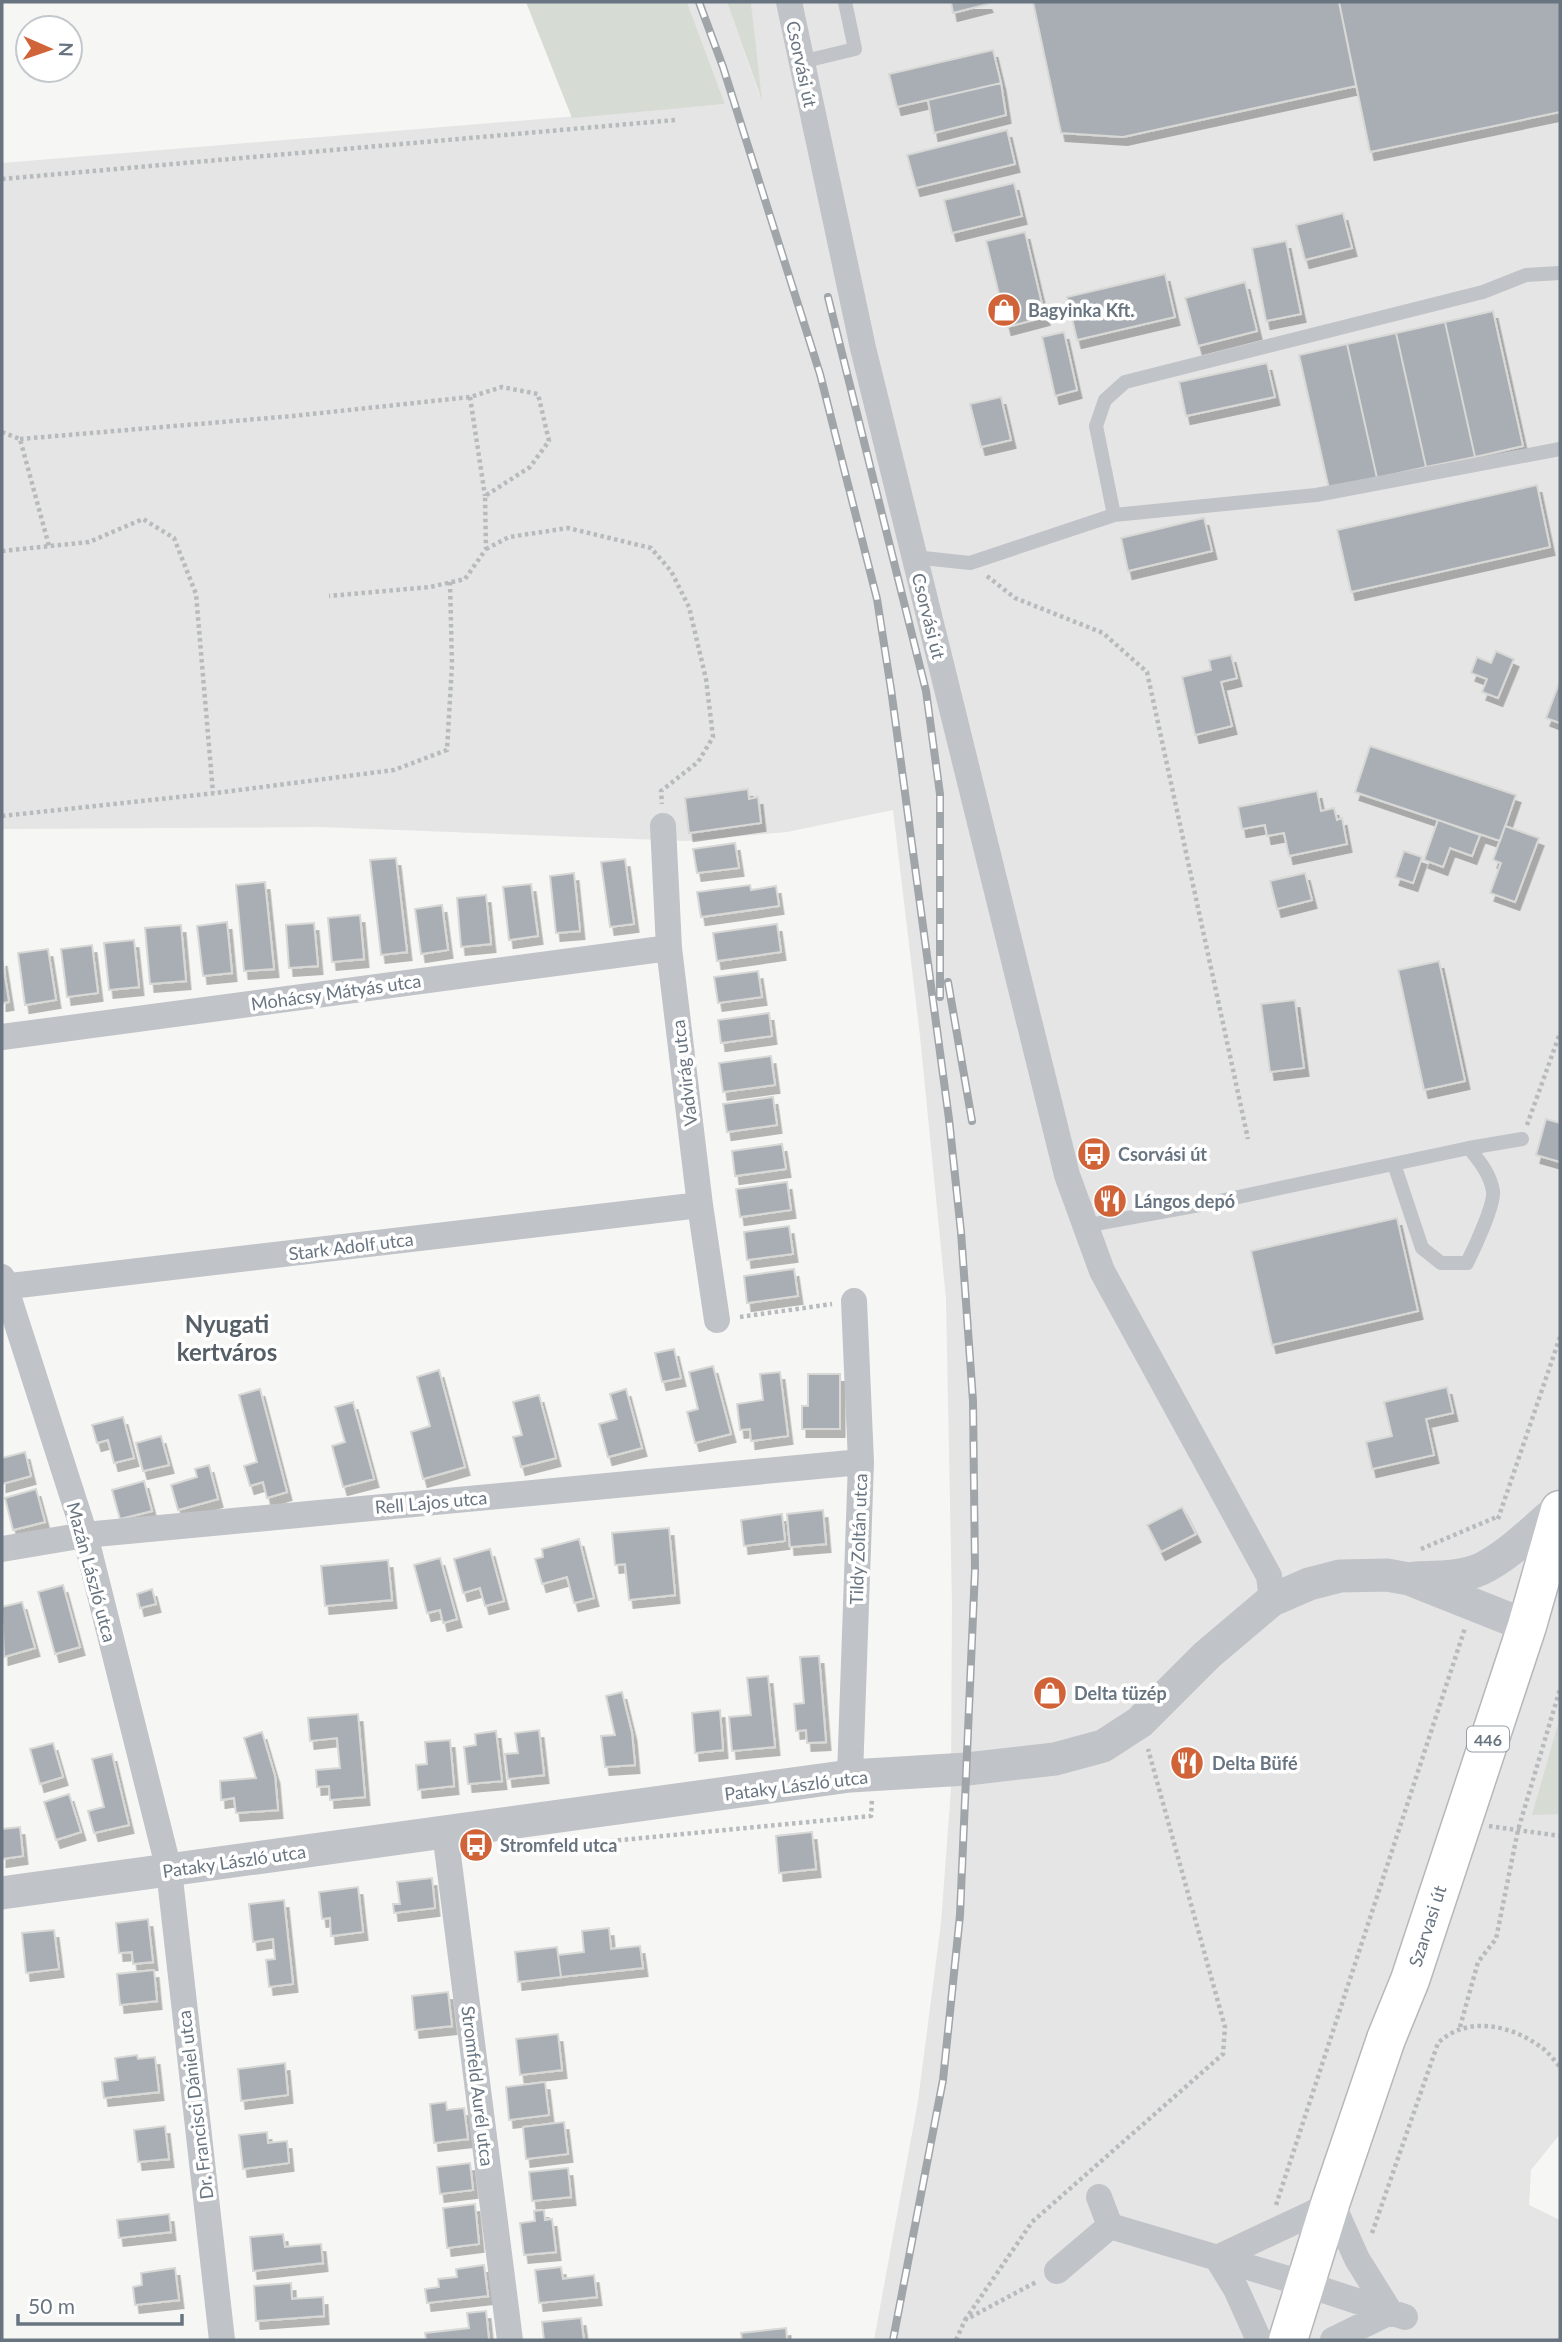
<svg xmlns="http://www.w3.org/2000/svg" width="1562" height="2342" viewBox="0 0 1562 2342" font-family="Lato,sans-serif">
<defs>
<filter id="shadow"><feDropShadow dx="4.5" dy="8" stdDeviation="0" flood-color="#0004"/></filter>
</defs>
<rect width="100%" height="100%" fill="#f6f6f4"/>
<!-- built -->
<path fill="#e4e5e4" d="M 687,2 L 727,2 L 760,97 L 751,2 L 1560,2 L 1560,2134 L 1531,2170 L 1529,2205 L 1560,2220 L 1560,2340 L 874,2340 L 918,2101 L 941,1923 L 951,1789 L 952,1603 L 946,1299 L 920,1036 L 893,810 L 787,832 L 688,841 L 320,827 L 2,829 L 2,163 L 725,104 Z"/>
<!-- green -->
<path fill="#d6dbd3" d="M 526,2 L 687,2 L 725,104 L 572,118 Z
M 727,2 L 751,2 L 762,101 Z
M 1560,1717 L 1560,1814 L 1532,1815 Z"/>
<!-- building -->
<path fill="#a8aeb3" stroke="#d8d8d6" stroke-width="2" filter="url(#shadow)" d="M 951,2 L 987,2 L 988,4 L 953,13 Z
M 1033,2 L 1339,2 L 1356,86 L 1123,137 L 1061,133 Z
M 1339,2 L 1560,2 L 1560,112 L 1370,152 Z
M 993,50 L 1001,83 L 897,107 L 889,74 Z
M 1001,83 L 1006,115 L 934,133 L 928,100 Z
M 1007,130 L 1015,164 L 916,188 L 907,155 Z
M 1014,183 L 1022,216 L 952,233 L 944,200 Z
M 1343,213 L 1352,248 L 1305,260 L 1296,225 Z
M 1025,232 L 1045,317 L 1007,327 L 986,241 Z
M 1286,241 L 1301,314 L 1266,321 L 1252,248 Z
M 1165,274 L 1175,317 L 1077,340 L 1067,297 Z
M 1245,282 L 1257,331 L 1198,346 L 1185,298 Z
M 1493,311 L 1523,446 L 1475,457 L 1445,322 Z
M 1445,322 L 1475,457 L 1426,467 L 1396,333 Z
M 1064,332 L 1077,390 L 1055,396 L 1042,337 Z
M 1396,333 L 1426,467 L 1377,478 L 1347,344 Z
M 1347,344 L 1377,478 L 1329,489 L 1299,355 Z
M 1267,363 L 1275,397 L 1186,416 L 1179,382 Z
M 1001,397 L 1011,440 L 981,447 L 970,404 Z
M 1537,485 L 1550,547 L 1351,592 L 1337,530 Z
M 1204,518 L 1212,551 L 1128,571 L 1121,538 Z
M 1496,651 L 1514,659 L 1498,698 L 1482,692 L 1487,679 L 1471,673 L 1477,657 L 1491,663 Z
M 1231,655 L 1237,678 L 1221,682 L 1232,726 L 1195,735 L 1182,677 L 1211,670 L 1209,660 Z
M 1560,681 L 1560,723 L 1546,718 Z
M 1370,746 L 1516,795 L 1500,841 L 1355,792 Z
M 748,789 L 749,799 L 758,797 L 761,823 L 689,833 L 685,798 Z
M 1317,791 L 1321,811 L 1334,808 L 1337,820 L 1342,818 L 1347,844 L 1289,856 L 1284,833 L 1267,836 L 1265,825 L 1242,829 L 1238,807 Z
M 1438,820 L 1480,835 L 1472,856 L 1450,848 L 1443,867 L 1424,860 Z
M 1505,826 L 1539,838 L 1515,902 L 1490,893 L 1501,863 L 1493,860 Z
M 735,843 L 739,868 L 697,873 L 693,849 Z
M 1404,851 L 1422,857 L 1413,883 L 1395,877 Z
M 396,858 L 407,952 L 381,955 L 370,860 Z
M 625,859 L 634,924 L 610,927 L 601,862 Z
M 574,873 L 580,931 L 556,933 L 550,876 Z
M 1305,873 L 1312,900 L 1277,909 L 1270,881 Z
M 265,882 L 274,969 L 244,971 L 236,885 Z
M 531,884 L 538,936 L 509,940 L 503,887 Z
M 750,885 L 751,890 L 776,886 L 779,906 L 701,917 L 697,892 Z
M 486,895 L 491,944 L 461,947 L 457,898 Z
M 442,905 L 448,950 L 421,954 L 415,909 Z
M 360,915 L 364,959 L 332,962 L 328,918 Z
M 227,922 L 232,973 L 203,976 L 197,926 Z
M 314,923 L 318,966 L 289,968 L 286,925 Z
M 777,924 L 781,952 L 717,961 L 713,933 Z
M 181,925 L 186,981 L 150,984 L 145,928 Z
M 134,940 L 139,987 L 109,990 L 104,943 Z
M 92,945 L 98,993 L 67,997 L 61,949 Z
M 48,949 L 56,1000 L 25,1005 L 18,953 Z
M 2,958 L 9,1002 L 2,1003 Z
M 1439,961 L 1465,1081 L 1424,1090 L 1398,970 Z
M 758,971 L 762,997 L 718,1003 L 714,977 Z
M 1295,1000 L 1304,1068 L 1270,1072 L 1261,1004 Z
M 769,1013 L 772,1036 L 721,1043 L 718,1020 Z
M 771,1056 L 775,1085 L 723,1092 L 719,1063 Z
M 773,1097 L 777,1125 L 727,1132 L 723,1104 Z
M 1546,1119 L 1560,1123 L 1560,1162 L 1536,1155 Z
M 782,1144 L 786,1169 L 735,1176 L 732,1151 Z
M 787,1182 L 791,1210 L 740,1217 L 736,1189 Z
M 1397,1218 L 1418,1311 L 1272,1345 L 1251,1251 Z
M 789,1226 L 793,1254 L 747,1260 L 744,1232 Z
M 794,1269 L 798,1296 L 747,1303 L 744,1276 Z
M 674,1349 L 681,1378 L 662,1382 L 655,1353 Z
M 713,1366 L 731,1434 L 695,1443 L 687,1412 L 698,1409 L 689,1372 Z
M 439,1370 L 465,1467 L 423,1479 L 411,1432 L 430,1426 L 417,1377 Z
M 780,1372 L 788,1436 L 751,1441 L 750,1429 L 740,1430 L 737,1404 L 763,1400 L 760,1374 Z
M 808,1374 L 840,1374 L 840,1429 L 802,1429 L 802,1406 L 808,1406 Z
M 1447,1387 L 1453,1413 L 1426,1419 L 1434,1455 L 1372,1469 L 1366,1442 L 1392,1436 L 1384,1402 Z
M 260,1389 L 287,1492 L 267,1498 L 263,1482 L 250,1486 L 244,1466 L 257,1462 L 239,1395 Z
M 626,1389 L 642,1448 L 608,1457 L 599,1424 L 617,1419 L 610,1394 Z
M 539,1395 L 556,1458 L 521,1467 L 513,1437 L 522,1435 L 513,1402 Z
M 353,1402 L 374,1479 L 343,1487 L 332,1446 L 345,1442 L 335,1407 Z
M 123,1417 L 134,1458 L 114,1463 L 108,1440 L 97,1443 L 92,1425 Z
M 161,1436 L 169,1465 L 143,1471 L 136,1443 Z
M 25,1452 L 31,1476 L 2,1484 L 2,1458 Z
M 209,1465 L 218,1499 L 178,1510 L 171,1485 L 197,1477 L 195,1469 Z
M 144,1481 L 152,1511 L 120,1519 L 112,1490 Z
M 36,1489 L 45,1522 L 13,1530 L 5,1498 Z
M 1182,1507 L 1196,1534 L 1161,1552 L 1147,1525 Z
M 823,1510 L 826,1544 L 790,1547 L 787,1514 Z
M 782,1514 L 785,1541 L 744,1546 L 741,1520 Z
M 669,1528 L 675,1595 L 629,1600 L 625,1564 L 615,1565 L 612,1533 Z
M 579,1539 L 594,1598 L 574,1603 L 567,1577 L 542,1584 L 535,1559 L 543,1557 L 542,1549 Z
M 490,1549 L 504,1601 L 485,1606 L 480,1588 L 463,1593 L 454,1559 Z
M 440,1558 L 457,1619 L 443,1623 L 440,1610 L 427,1613 L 414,1565 Z
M 388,1560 L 392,1600 L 325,1606 L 321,1566 Z
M 63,1585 L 80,1647 L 55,1654 L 38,1592 Z
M 152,1589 L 156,1604 L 140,1608 L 137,1594 Z
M 22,1602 L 35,1648 L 4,1657 L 2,1607 Z
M 819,1656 L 826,1742 L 807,1743 L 806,1730 L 796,1731 L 794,1704 L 804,1703 L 800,1657 Z
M 768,1676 L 775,1747 L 732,1751 L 729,1717 L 751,1715 L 747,1678 Z
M 622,1692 L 632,1733 L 635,1765 L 605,1767 L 601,1736 L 615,1735 L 606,1696 Z
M 720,1710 L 723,1750 L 695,1753 L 692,1713 Z
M 358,1714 L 365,1797 L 330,1800 L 329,1786 L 317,1787 L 316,1770 L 340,1768 L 337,1738 L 310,1741 L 308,1718 Z
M 539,1730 L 544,1775 L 508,1779 L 505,1754 L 518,1753 L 515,1733 Z
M 496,1731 L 502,1781 L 468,1784 L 464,1747 L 476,1745 L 475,1734 Z
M 262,1732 L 275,1776 L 278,1810 L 236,1813 L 234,1798 L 221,1800 L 220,1781 L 256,1778 L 244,1738 Z
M 450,1740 L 454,1786 L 418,1790 L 416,1765 L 427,1764 L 425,1742 Z
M 53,1743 L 63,1777 L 40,1784 L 30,1749 Z
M 112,1754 L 129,1825 L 94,1833 L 88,1811 L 104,1807 L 92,1759 Z
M 69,1794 L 81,1832 L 56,1840 L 44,1802 Z
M 20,1827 L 23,1856 L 2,1859 L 2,1829 Z
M 812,1832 L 816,1869 L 779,1873 L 776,1836 Z
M 432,1878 L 435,1908 L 394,1913 L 393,1904 L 400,1904 L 397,1882 Z
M 358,1887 L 363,1932 L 331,1936 L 330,1918 L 322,1919 L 319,1892 Z
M 284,1900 L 293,1984 L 269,1987 L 266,1960 L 275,1959 L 273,1939 L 253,1942 L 249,1904 Z
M 148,1919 L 153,1962 L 133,1964 L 132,1952 L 119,1953 L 116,1923 Z
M 609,1928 L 611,1949 L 640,1946 L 643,1968 L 561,1977 L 558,1955 L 584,1952 L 582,1931 Z
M 54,1930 L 59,1969 L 26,1973 L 22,1933 Z
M 557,1947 L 561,1977 L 518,1982 L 515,1952 Z
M 154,1970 L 157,2001 L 120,2005 L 117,1974 Z
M 448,1992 L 452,2026 L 415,2030 L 412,1996 Z
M 558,2034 L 562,2070 L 520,2075 L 516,2039 Z
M 137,2055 L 138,2059 L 155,2057 L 159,2092 L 104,2098 L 102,2082 L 118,2080 L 115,2058 Z
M 285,2063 L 288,2095 L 241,2101 L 238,2069 Z
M 545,2082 L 549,2115 L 509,2120 L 506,2087 Z
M 446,2102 L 447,2110 L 464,2108 L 468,2139 L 434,2143 L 430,2104 Z
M 564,2122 L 568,2154 L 526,2159 L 523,2127 Z
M 165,2126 L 169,2159 L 138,2162 L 134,2130 Z
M 267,2132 L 268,2143 L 287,2141 L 289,2163 L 243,2169 L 239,2135 Z
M 470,2163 L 473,2190 L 440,2194 L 437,2167 Z
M 568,2168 L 571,2197 L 532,2201 L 529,2172 Z
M 475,2204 L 479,2244 L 447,2248 L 443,2208 Z
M 544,2210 L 545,2220 L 552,2219 L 556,2252 L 524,2255 L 520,2223 L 535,2221 L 534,2211 Z
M 169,2214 L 171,2232 L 119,2238 L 117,2220 Z
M 283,2234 L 285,2247 L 321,2244 L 323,2263 L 253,2271 L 250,2237 Z
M 484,2265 L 488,2296 L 427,2303 L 425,2289 L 439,2287 L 438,2279 L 457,2277 L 456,2269 Z
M 561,2267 L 563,2279 L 594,2275 L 597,2297 L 539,2303 L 535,2270 Z
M 175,2268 L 179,2300 L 135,2305 L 133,2287 L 142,2285 L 141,2273 Z
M 291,2283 L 292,2299 L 323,2297 L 324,2316 L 256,2321 L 254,2286 Z
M 486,2311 L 489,2340 L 426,2340 L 425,2333 L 469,2328 L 467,2313 Z
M 581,2318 L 584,2340 L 544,2340 L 542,2322 Z
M 786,2328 L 787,2340 L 742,2340 L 741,2333 Z"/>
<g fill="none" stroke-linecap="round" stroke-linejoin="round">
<!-- primary casing -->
<g stroke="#b4b7bb" stroke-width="41">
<path id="primary" d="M 1288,2340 L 1331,2201 L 1386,2039 L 1410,1980 L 1527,1626 L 1560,1510"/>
</g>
<!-- path -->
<path stroke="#b8bbbd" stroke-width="4.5" stroke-dasharray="3.5 3.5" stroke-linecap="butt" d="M 2,179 L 675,120
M 470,397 L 485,496
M 2,432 L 20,439 L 49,546
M 20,439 L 293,416 L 470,397 L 502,387 L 538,394 L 549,441 L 530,467 L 485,496 L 486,549 L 465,579 L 430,587 L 329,596
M 486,549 L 509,537 L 568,528 L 651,548 L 671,571 L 689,607 L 706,679 L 713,737 L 698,762 L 661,791 L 662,804
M 2,551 L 89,542 L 143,519 L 174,538 L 196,594 L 213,793
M 987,576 L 1015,598 L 1103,633 L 1147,672 L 1248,1139
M 2,816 L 216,793 L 394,770 L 447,750 L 452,665 L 450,582
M 1527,1125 L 1560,1033
M 740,1317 L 832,1304
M 1498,1519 L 1560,1337
M 1421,1549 L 1499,1516
M 1489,1826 L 1560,1836
M 569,1845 L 871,1816 L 872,1799
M 1460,2027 L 1478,1962 L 1496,1939 L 1518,1830 L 1560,1689
M 1276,2205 L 1465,1628
M 1372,2233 L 1438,2043 C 1467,2015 1511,2025 1541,2047 C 1548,2052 1554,2060 1560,2067
M 965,2320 L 1032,2222 L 1223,2054 L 1225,2027 L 1148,1749
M 956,2340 L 965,2320 L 1038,2281"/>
<!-- service -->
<path stroke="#c0c3c7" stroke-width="14" d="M 801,62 L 855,49 L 845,2
M 1114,515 L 1096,426 L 1105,400 L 1125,382 L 1483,292 L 1526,275 L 1560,273
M 914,557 L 970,563 L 1114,515 L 1316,495 L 1560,449
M 1394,1164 L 1422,1248 L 1441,1263 L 1467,1263 C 1474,1249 1495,1204 1493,1191 C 1490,1173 1479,1161 1469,1148
M 1084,1226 L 1205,1204 L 1469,1148 L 1522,1139"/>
<!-- minor -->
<path stroke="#c0c3c7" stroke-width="26" d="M 789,2 L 863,348 L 1067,1175 L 1102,1271 L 1269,1576 L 1272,1600
M 663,826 L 669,948 L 700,1205 L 717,1320
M 2,1037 L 669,948
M 2,1277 L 85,1535 L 169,1870 L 222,2340
M 2,1287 L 700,1205
M 2,1549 L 85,1535 L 861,1462
M 850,1776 L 861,1462 L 854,1301
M 445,1832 L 510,2340
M 1099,2197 L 1110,2226 L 1305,2284 L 1405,2317
M 1217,2258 L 1313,2213 L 1331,2201 L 1357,2259 L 1390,2312 L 1333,2340
M 1217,2258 L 1236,2289 L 1259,2340
M 1057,2271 L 1110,2226"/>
<!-- tertiary -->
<path stroke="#c0c3c7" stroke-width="33" d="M 1415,1578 C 1437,1577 1461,1578 1481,1569 C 1510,1555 1535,1528 1560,1508
M 2,1893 L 850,1776 L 967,1769 L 1055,1759 L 1103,1746 L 1140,1722 L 1207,1655 L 1272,1600 L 1309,1584 L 1340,1576 L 1387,1575 L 1409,1579 L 1527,1626"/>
<!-- primary -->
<use href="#primary" stroke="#fff" stroke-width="38"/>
<!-- rail casing -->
<g stroke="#a0a5aa" stroke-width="8">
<path id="rail" d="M 699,2 L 723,67 L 820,374 L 877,599 L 891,689 L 949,1119 L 961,1232 L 973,1401 L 975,1570 L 960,1915 L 943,2080 L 893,2340
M 828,297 L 926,691 L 940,794 L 940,997
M 948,982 L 972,1121"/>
</g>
<!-- rail -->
<use href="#rail" stroke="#fff" stroke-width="5" stroke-dasharray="16" stroke-linecap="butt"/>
</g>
<!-- icons -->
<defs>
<g id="shop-disc" transform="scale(1.75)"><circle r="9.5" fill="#d16339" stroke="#fff"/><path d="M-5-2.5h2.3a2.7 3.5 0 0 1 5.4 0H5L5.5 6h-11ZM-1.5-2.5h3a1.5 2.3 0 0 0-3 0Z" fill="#fff"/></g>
<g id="bus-disc" transform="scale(1.75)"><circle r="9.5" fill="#d16339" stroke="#fff"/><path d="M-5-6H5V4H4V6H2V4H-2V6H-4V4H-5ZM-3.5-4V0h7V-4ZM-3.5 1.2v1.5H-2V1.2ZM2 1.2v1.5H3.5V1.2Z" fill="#fff"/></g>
<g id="restaurant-disc" transform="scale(1.75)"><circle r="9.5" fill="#d16339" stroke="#fff"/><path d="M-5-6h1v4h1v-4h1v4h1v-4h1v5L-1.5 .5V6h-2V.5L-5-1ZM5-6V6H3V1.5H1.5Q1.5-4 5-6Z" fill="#fff"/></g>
</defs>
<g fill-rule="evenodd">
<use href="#shop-disc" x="1004" y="310"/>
<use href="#bus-disc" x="1094" y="1154"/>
<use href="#restaurant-disc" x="1110" y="1201"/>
<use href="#shop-disc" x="1050" y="1693"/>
<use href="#restaurant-disc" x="1187" y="1763"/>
<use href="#bus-disc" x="476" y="1845"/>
</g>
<g text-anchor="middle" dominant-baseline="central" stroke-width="7" stroke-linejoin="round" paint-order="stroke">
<!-- shield labels -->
<rect fill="#fff" stroke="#959ea7" stroke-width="2" x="1467" y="1726.5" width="42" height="25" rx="5"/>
<g font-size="16" font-weight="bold" fill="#687581">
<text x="1488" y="1739">446</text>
</g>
<!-- street labels -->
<g font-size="18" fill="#687581" stroke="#fff">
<text transform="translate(802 64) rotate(78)">Csorvási út</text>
<text transform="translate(929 616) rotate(76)">Csorvási út</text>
<text transform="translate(336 992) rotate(-8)">Mohácsy Mátyás utca</text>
<text transform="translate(684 1073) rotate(-97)">Vadvirág utca</text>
<text transform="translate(351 1246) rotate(-7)">Stark Adolf utca</text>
<text transform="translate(431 1502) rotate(-5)">Rell Lajos utca</text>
<text transform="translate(858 1539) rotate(-88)">Tildy Zoltán utca</text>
<text transform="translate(92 1572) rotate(75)">Mazán László utca</text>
<text transform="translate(796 1785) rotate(-7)">Pataky László utca</text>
<text transform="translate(234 1861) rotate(-8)">Pataky László utca</text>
<text transform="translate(1427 1926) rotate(-72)">Szarvasi út</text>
<text transform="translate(478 2086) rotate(83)">Stromfeld Aurél utca</text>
<text transform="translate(195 2105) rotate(-97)">Dr. Francisci Dániel utca</text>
</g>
<!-- poi labels -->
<g font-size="18" font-weight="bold" fill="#687581" stroke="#fff" text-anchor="start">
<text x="1028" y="310">Bagyinka Kft.</text>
<text x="1118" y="1154">Csorvási út</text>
<text x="1134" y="1201">Lángos depó</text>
<text x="1074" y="1693">Delta tüzép</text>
<text x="1212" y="1763">Delta Büfé</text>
<text x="500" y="1845">Stromfeld utca</text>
</g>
<!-- district labels -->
<g font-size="24" font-weight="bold" fill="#555f67" stroke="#fff">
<text x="227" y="1323">Nyugati<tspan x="227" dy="28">kertváros</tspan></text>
</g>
</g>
<!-- border -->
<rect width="1562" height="2342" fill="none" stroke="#687581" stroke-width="7"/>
<!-- north arrow -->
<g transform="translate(49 49) rotate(92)"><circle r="33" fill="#ffffff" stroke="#c3c8cd" stroke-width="2"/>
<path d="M0-5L12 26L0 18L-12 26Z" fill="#d16339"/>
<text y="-10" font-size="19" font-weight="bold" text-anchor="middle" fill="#687581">N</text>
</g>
<!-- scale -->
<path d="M18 2314v10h164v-10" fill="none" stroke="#687581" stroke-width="3.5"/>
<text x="28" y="2314" font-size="21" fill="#687581" stroke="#ffffff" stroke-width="5" paint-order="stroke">50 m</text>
</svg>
